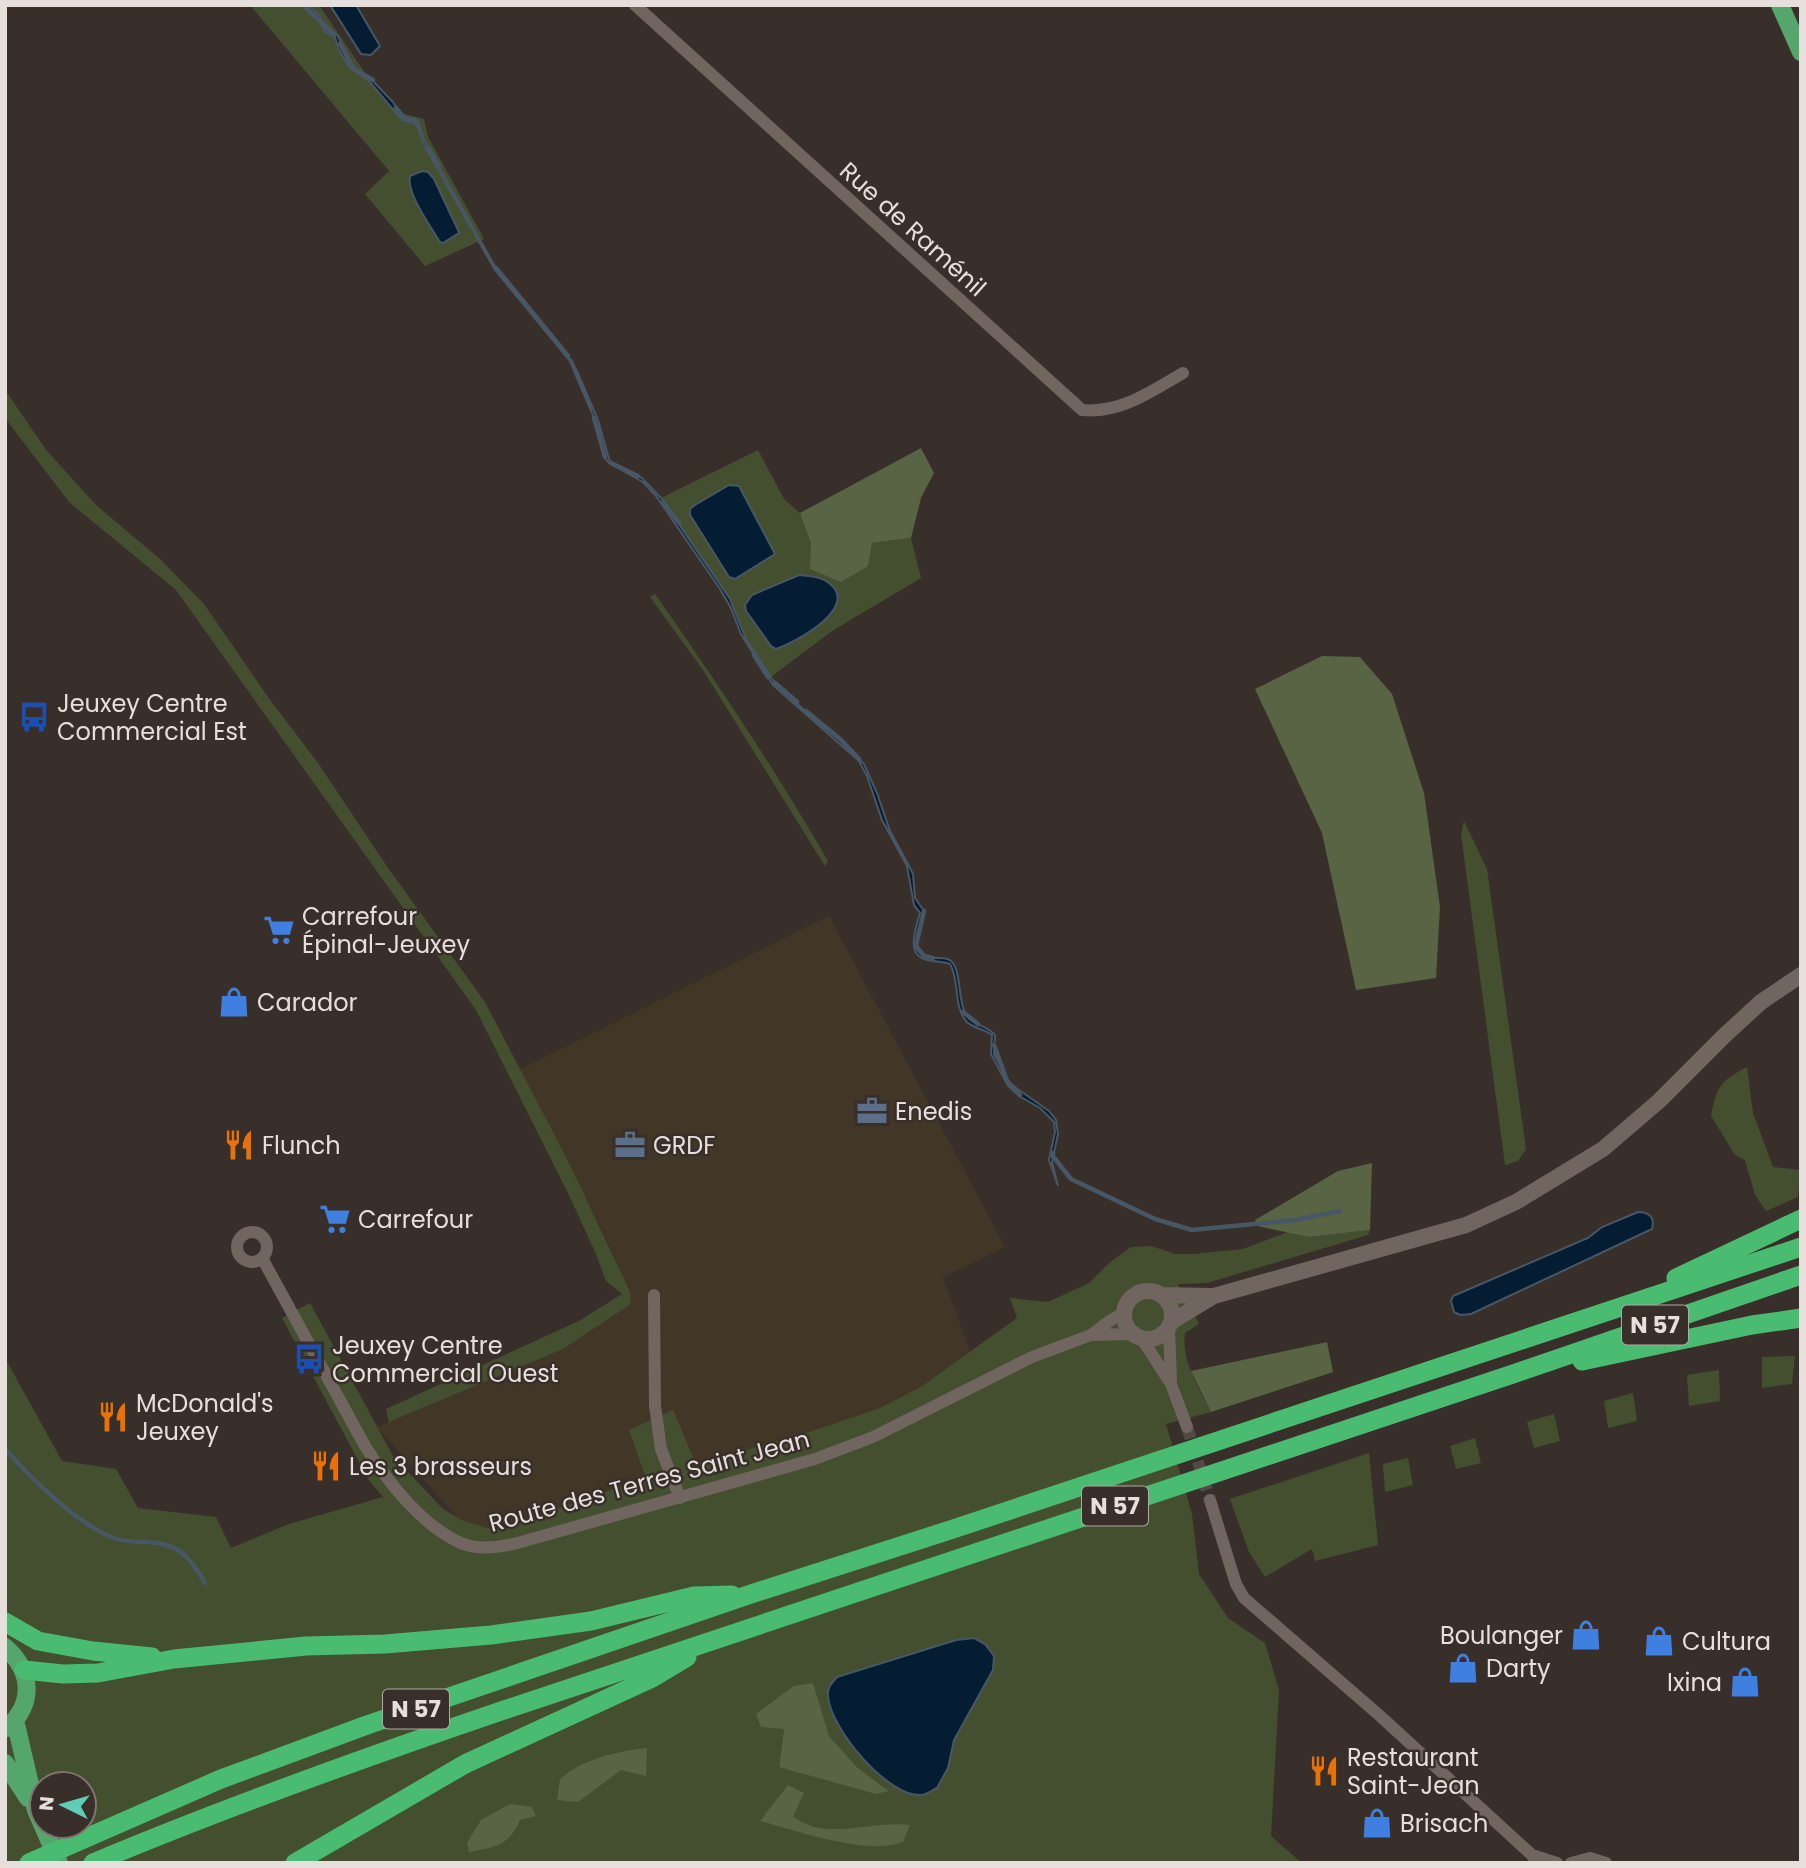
<svg xmlns="http://www.w3.org/2000/svg" width="1806" height="1868" viewBox="0 0 1806 1868" font-family="Poppins,sans-serif">
<rect width="100%" height="100%" fill="#392f2a"/>
<!-- industrial -->
<path fill="#423727" d="M 829,916 L 1005,1247 L 943,1277 L 970,1351 L 922,1386 L 880,1408 L 809,1432 L 647,1478 L 516,1523 L 486,1528 L 465,1526 L 377,1427 L 563,1349 L 631,1304 L 630,1290 L 607,1240 L 519,1070 Z"/>
<!-- green -->
<path fill="#444f30" fill-rule="evenodd" d="M 250,5 L 319,5 L 380,95 L 404,114 L 424,119 L 428,137 L 484,239 L 425,266 L 365,194 L 389,171 Z
M 5,390 L 47,451 L 97,506 L 159,558 L 204,604 L 268,697 L 318,763 L 388,868 L 485,1002 L 569,1163 L 630,1291 L 631,1304 L 563,1349 L 389,1422 L 386,1409 L 579,1321 L 622,1294 L 606,1281 L 596,1254 L 568,1193 L 476,1010 L 176,590 L 69,502 L 5,418 Z
M 758,450 L 784,499 L 800,513 L 811,544 L 872,543 L 911,538 L 921,578 L 832,631 L 771,677 L 746,639 L 730,599 L 661,498 Z
M 655,594 C 716,681 775,769 828,861 L 825,866 L 703,670 L 650,597 Z
M 1464,821 L 1487,869 L 1526,1149 L 1518,1161 L 1505,1165 L 1461,834 Z
M 1747,1067 L 1753,1113 L 1773,1167 L 1801,1170 L 1798,1197 L 1766,1211 L 1755,1195 L 1745,1160 L 1735,1155 L 1711,1116 C 1717,1086 1720,1081 1747,1067 Z
M 1370,1230 L 1368,1235 L 1207,1283 L 1178,1284 L 1199,1324 L 1185,1333 C 1181,1361 1199,1387 1211,1412 L 1166,1424 L 1192,1514 L 1199,1574 L 1228,1618 L 1265,1643 L 1279,1690 L 1271,1836 L 1302,1863 L 5,1863 L 5,1358 L 62,1461 L 116,1469 L 138,1508 L 216,1517 L 231,1548 L 289,1524 L 383,1497 L 368,1479 L 282,1318 L 310,1303 L 393,1456 L 443,1509 L 464,1521 L 487,1528 L 516,1523 L 646,1478 L 629,1430 L 673,1410 L 696,1464 L 809,1432 L 880,1408 L 922,1386 L 1017,1318 L 1010,1298 L 1048,1302 L 1089,1283 L 1109,1263 L 1131,1247 L 1151,1246 L 1175,1254 L 1193,1254 L 1243,1249 L 1288,1232 L 1309,1237 ZM 812,1683 L 829,1736 L 857,1767 L 888,1790 L 779,1767 L 784,1729 ZM 42,1784 L 84,1784 L 84,1826 L 42,1826 Z
M 1795,1356 L 1792,1384 L 1762,1388 L 1762,1357 Z
M 1719,1370 L 1720,1401 L 1689,1406 L 1687,1375 Z
M 1633,1393 L 1637,1421 L 1608,1428 L 1604,1401 Z
M 1554,1414 L 1560,1441 L 1534,1448 L 1527,1422 Z
M 1475,1438 L 1481,1463 L 1456,1469 L 1450,1446 Z
M 1369,1453 L 1378,1545 L 1315,1561 L 1312,1549 L 1265,1577 L 1249,1552 L 1230,1499 Z
M 1408,1458 L 1413,1485 L 1385,1492 L 1383,1464 Z"/>
<!-- forest -->
<path fill="#586443" d="M 921,448 L 934,473 L 921,498 L 911,538 L 872,543 L 868,566 L 841,582 L 810,569 L 811,544 L 800,513 Z
M 1322,656 L 1360,657 L 1392,694 L 1424,793 L 1440,907 L 1436,978 L 1356,990 L 1322,833 L 1255,689 Z
M 1372,1163 L 1370,1230 L 1309,1237 L 1257,1226 L 1255,1220 L 1338,1171 Z
M 1327,1342 L 1333,1372 L 1211,1412 L 1191,1371 Z
M 813,1683 L 829,1736 L 857,1767 L 889,1791 L 876,1794 L 779,1767 L 784,1729 L 761,1727 L 756,1714 L 794,1686 Z
M 647,1748 L 646,1776 L 621,1770 L 578,1802 L 557,1800 L 560,1779 C 584,1758 616,1752 647,1748 Z
M 788,1785 L 804,1793 L 793,1817 C 799,1820 807,1825 814,1827 C 846,1834 878,1821 910,1825 L 903,1842 C 867,1856 798,1831 760,1821 Z
M 510,1804 L 532,1807 L 536,1816 L 520,1820 C 509,1846 495,1847 469,1852 L 467,1843 L 481,1820 Z"/>
<!-- water -->
<path fill="#051d33" stroke="#485766" stroke-width="2" d="M 303,5 L 308,5 L 320,16 L 326,30 L 338,36 L 348,63 L 354,69 L 369,77 L 393,102 L 402,117 L 418,121 L 425,142 L 497,270 L 572,361 L 598,420 L 609,459 L 613,465 L 642,478 L 661,498 L 730,599 L 746,639 L 774,682 L 816,721 L 841,740 L 864,764 L 877,793 L 890,831 L 908,864 L 913,874 L 915,898 L 924,911 C 919,931 904,955 935,958 C 941,958 947,957 951,961 C 961,969 958,999 965,1013 C 971,1025 987,1025 995,1035 L 994,1054 L 1009,1083 L 1049,1111 L 1056,1120 L 1058,1134 L 1052,1162 L 1058,1186 L 1049,1160 L 1055,1132 L 1054,1122 L 1040,1108 L 1019,1096 L 1008,1086 L 991,1054 L 992,1035 C 984,1029 972,1028 966,1021 C 953,1005 960,981 950,964 C 942,961 936,962 927,960 C 905,955 916,928 920,913 L 914,905 L 907,866 L 882,820 L 867,776 L 859,761 L 773,685 L 741,634 L 731,608 L 720,589 L 656,496 L 643,482 L 609,463 L 604,456 L 599,429 L 570,361 L 495,270 L 423,143 L 417,124 L 402,120 L 369,81 L 349,67 L 338,48 L 335,37 L 325,32 L 317,16 Z
M 330,5 L 356,5 L 380,46 L 371,55 L 361,54 Z
M 422,171 L 428,172 L 434,179 L 458,230 L 459,233 L 443,243 L 440,242 C 431,227 406,193 410,176 Z
M 729,485 L 739,486 L 775,554 L 735,579 L 729,577 L 690,515 L 690,509 L 695,505 Z
M 799,575 C 807,576 819,576 826,581 C 865,605 795,643 776,649 L 771,646 L 746,611 L 745,605 L 752,595 Z
M 1638,1212 C 1650,1212 1655,1218 1652,1229 L 1471,1314 L 1460,1315 L 1454,1312 L 1451,1301 L 1453,1296 L 1588,1238 L 1602,1227 Z
M 974,1638 L 985,1644 L 994,1656 L 993,1670 L 954,1740 L 948,1768 L 937,1788 C 933,1790 927,1794 922,1795 C 888,1798 830,1728 828,1696 C 827,1687 832,1683 837,1677 L 956,1640 Z"/>
<g fill="none" stroke-linecap="round" stroke-linejoin="round">
<!-- stream -->
<path stroke="#485766" stroke-width="4.5" d="M 303,5 L 334,34
M 340,44 L 354,69 L 373,80
M 396,108 L 404,118 L 415,120 L 418,125
M 429,149 L 438,165
M 496,268 L 568,356
M 575,370 L 591,407
M 594,418 L 605,457
M 611,463 L 638,476
M 663,502 L 679,523
M 754,655 L 768,677
M 775,683 L 797,702
M 806,711 L 841,740 L 859,759
M 924,911 L 916,946 L 924,956 L 933,958
M 963,1012 L 978,1024
M 994,1045 L 1007,1081 L 1020,1095
M 1053,1153 L 1052,1155 L 1071,1179 L 1155,1219 L 1192,1230 L 1296,1220 L 1340,1211
M 5,1449 C 33,1480 75,1523 114,1538 C 124,1542 136,1542 147,1542 C 179,1543 190,1557 205,1583"/>
<!-- minor-tunnel -->
<path stroke="#534945" stroke-width="12" stroke-dasharray="12 6" stroke-linecap="butt" d="M 1187,1427 L 1210,1500"/>
<!-- minor -->
<path stroke="#71655f" stroke-width="12" d="M 635,5 L 1082,410 C 1120,414 1152,391 1183,373
M237 1247a15 15 0 1 1 30 0a15 15 0 1 1-30 0Z
M 262,1258 L 365,1446 C 387,1481 422,1526 461,1543 C 479,1551 503,1547 521,1542 L 815,1459 L 873,1437 L 1032,1357 L 1091,1335 L 1111,1320 L 1124,1313
M 654,1295 L 655,1406 L 661,1449 L 680,1498
M 1169,1328 L 1171,1380
M 1091,1335 L 1133,1334
M 1142,1339 L 1171,1384 L 1187,1427
M 1210,1500 L 1236,1584 L 1244,1598 L 1379,1715 L 1532,1855 L 1536,1863
M 1532,1855 L 1557,1863
M 1571,1863 L 1590,1858 L 1606,1863"/>
<!-- tertiary -->
<path stroke="#71655f" stroke-width="16" d="M1124 1315a24 24 0 1 1 48 0a24 24 0 1 1-48 0Z
M 1162,1295 L 1212,1296
M 1171,1322 L 1214,1296 L 1466,1225 L 1516,1202 L 1603,1149 L 1659,1101 L 1724,1036 L 1761,1002 L 1801,975"/>
<!-- primary -->
<path stroke="#54a66d" stroke-width="18" d="M 1780,5 L 1801,52
M 5,1647 C 32,1671 35,1703 7,1728
M 15,1720 L 36,1810 L 42,1824
M 5,1763 L 28,1798
M 43,1826 L 59,1863"/>
<!-- trunk -->
<path stroke="#4abc72" stroke-width="19" d="M 1676,1278 L 1801,1219
M 1582,1361 L 1752,1325 L 1801,1318
M 5,1622 L 38,1641 L 93,1651 L 152,1657
M 24,1670 L 63,1674 L 98,1673 L 174,1659 L 306,1646 L 385,1644 L 491,1635 L 591,1621 L 694,1596 L 732,1595
M 29,1863 L 221,1779 L 367,1725 L 751,1594 L 947,1531 L 1801,1247
M 93,1863 C 228,1806 366,1757 504,1710 L 1510,1375 L 1801,1275
M 295,1863 L 465,1764 L 652,1678 L 687,1657"/>
</g>
<!-- icons -->
<defs>
<g id="bus-bare" transform="scale(2.415)"><path d="M-5-6H5V4H4V6H2V4H-2V6H-4V4H-5ZM-3.5-4V0h7V-4ZM-3.5 1.2v1.5H-2V1.2ZM2 1.2v1.5H3.5V1.2Z" fill="#1a4fb4" stroke="#392f2a" stroke-width="2.5" paint-order="stroke"/></g>
<g id="supermarket-bare" transform="scale(2.415)"><path d="M-6-5.5h2.5l.6 2H6L4.5 2H-2.5L-4.4-4H-6ZM-1.5 3.2a1.3 1.3 0 1 0 .1 0ZM3 3.2a1.3 1.3 0 1 0 .1 0Z" fill="#3f7fe0" stroke="#392f2a" stroke-width="2.5" paint-order="stroke"/></g>
<g id="shop-bare" transform="scale(2.415)"><path d="M-5-2.5h2.3a2.7 3.5 0 0 1 5.4 0H5L5.5 6h-11ZM-1.5-2.5h3a1.5 2.3 0 0 0-3 0Z" fill="#3f7fe0" stroke="#392f2a" stroke-width="2.5" paint-order="stroke"/></g>
<g id="office-bare" transform="scale(2.415)"><path d="M-6-3h4V-5.5h4V-3h4V5H-6ZM-1-4.5V-3h2v-1.5ZM-6 0V1H6V0Z" fill="#5c6f8a" stroke="#392f2a" stroke-width="2.5" paint-order="stroke"/></g>
<g id="restaurant-bare" transform="scale(2.415)"><path d="M-5-6h1v4h1v-4h1v4h1v-4h1v5L-1.5 .5V6h-2V.5L-5-1ZM5-6V6H3V1.5H1.5Q1.5-4 5-6Z" fill="#e8710a" stroke="#392f2a" stroke-width="2.5" paint-order="stroke"/></g>
</defs>
<g fill-rule="evenodd">
<use href="#bus-bare" x="34" y="717"/>
<use href="#supermarket-bare" x="279" y="930"/>
<use href="#shop-bare" x="234" y="1002"/>
<use href="#office-bare" x="872" y="1111"/>
<use href="#restaurant-bare" x="239" y="1145"/>
<use href="#office-bare" x="630" y="1145"/>
<use href="#supermarket-bare" x="335" y="1219"/>
<use href="#bus-bare" x="309" y="1359"/>
<use href="#restaurant-bare" x="113" y="1417"/>
<use href="#restaurant-bare" x="326" y="1466"/>
<use href="#shop-bare" x="1586" y="1635"/>
<use href="#shop-bare" x="1659" y="1641"/>
<use href="#shop-bare" x="1463" y="1668"/>
<use href="#shop-bare" x="1745" y="1682"/>
<use href="#restaurant-bare" x="1324" y="1771"/>
<use href="#shop-bare" x="1377" y="1823"/>
</g>
<g text-anchor="middle" dominant-baseline="central" stroke-width="5" stroke-linejoin="round" paint-order="stroke">
<!-- shield labels -->
<g fill="#392f2a" stroke="#b2aaa7" stroke-width="2">
<rect x="1622" y="1305.5" width="66" height="39" rx="5"/>
<rect x="1082" y="1486.5" width="66" height="39" rx="5"/>
<rect x="383" y="1689.5" width="66" height="39" rx="5"/>
</g>
<g font-size="23" font-weight="bold" fill="#e6dfdc">
<text x="1655" y="1325">N 57</text>
<text x="1115" y="1506">N 57</text>
<text x="416" y="1709">N 57</text>
</g>
<!-- street labels -->
<g font-size="24" fill="#e6dfdc" stroke="#392f2a">
<text transform="translate(913 229) rotate(42)">Rue de Raménil</text>
<text transform="translate(649 1481) rotate(-15)">Route des Terres Saint Jean</text>
</g>
<!-- poi labels -->
<g font-size="24" fill="#e6dfdc" stroke="#392f2a" text-anchor="start">
<text x="57" y="703">Jeuxey Centre<tspan x="57" dy="28">Commercial Est</tspan></text>
<text x="302" y="916">Carrefour<tspan x="302" dy="28">Épinal-Jeuxey</tspan></text>
<text x="257" y="1002">Carador</text>
<text x="895" y="1111">Enedis</text>
<text x="262" y="1145">Flunch</text>
<text x="653" y="1145">GRDF</text>
<text x="358" y="1219">Carrefour</text>
<text x="332" y="1345">Jeuxey Centre<tspan x="332" dy="28">Commercial Ouest</tspan></text>
<text x="136" y="1403">McDonald's<tspan x="136" dy="28">Jeuxey</tspan></text>
<text x="349" y="1466">Les 3 brasseurs</text>
<text x="1563" y="1635" text-anchor="end">Boulanger</text>
<text x="1682" y="1641">Cultura</text>
<text x="1486" y="1668">Darty</text>
<text x="1722" y="1682" text-anchor="end">Ixina</text>
<text x="1347" y="1757">Restaurant<tspan x="1347" dy="28">Saint-Jean</tspan></text>
<text x="1400" y="1823">Brisach</text>
</g>
</g>
<!-- border -->
<rect width="1806" height="1868" fill="none" stroke="#e6dfdc" stroke-width="14"/>
<!-- north arrow -->
<g transform="translate(63 1805) rotate(275)"><circle r="33" fill="#392f2a" stroke="#7e7571" stroke-width="2"/>
<path d="M0-5L12 26L0 18L-12 26Z" fill="#5eceb8"/>
<text y="-10" font-size="19" font-weight="bold" text-anchor="middle" fill="#e6dfdc">N</text>
</g>
</svg>
